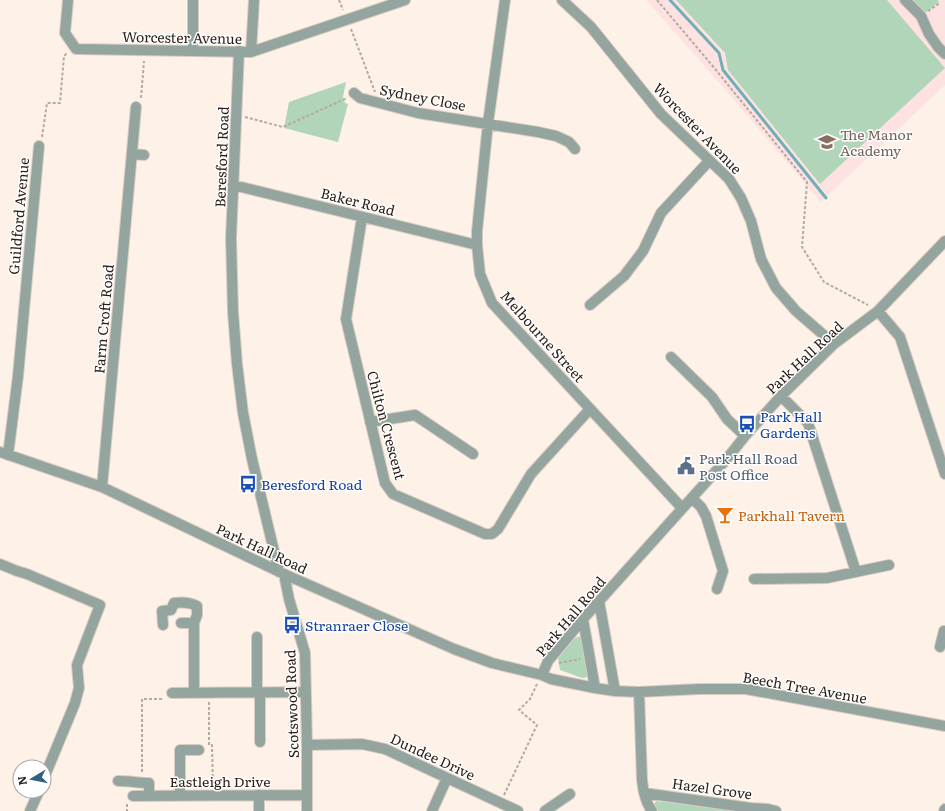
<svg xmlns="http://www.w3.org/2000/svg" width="945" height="811" viewBox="0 0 945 811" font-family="Literata,serif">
<rect width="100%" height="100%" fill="#fef1e8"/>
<!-- education -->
<path fill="#fde2e1" d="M 646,0 L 945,0 L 945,85 L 821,202 L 716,79 Z"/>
<!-- green -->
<path fill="#b1d5b8" d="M 676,0 L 887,0 L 945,68 L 820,184 L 728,70 L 725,53 Z
M 906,0 L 938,0 L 939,2 L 920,17 Z
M 346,82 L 343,97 L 345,103 L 348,104 L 338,142 L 284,128 L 289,102 Z
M 581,636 L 588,677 L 582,678 L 560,670 L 558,658 L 575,638 Z
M 656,801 L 731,810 L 732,811 L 658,811 L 654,805 Z"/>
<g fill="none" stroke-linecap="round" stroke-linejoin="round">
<!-- stream -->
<path stroke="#70afb6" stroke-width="3" d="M 670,0 L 719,53 L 723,70 L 826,198"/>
<!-- minor casing -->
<g stroke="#d8cbc2" stroke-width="12">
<path id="minor" d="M 68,0 L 65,33 L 76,49 L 251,52 L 405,0
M 505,0 L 488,123 L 477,231 L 477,245 L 480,274 L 492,303 L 682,508
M 562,0 L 591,27 L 661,114 L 729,179 L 741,198 L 751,221 L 761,259 L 776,288 L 796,311 L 834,344
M 905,0 L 921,16 L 929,34 L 938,47 L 945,54
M 193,51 L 193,0
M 239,51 L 231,238 L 233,312 L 237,364 L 243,413 L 252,459 L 279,572
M 251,52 L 254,0
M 354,93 L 360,98 L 418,113 L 538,132 L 556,136 L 569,142 L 575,149
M 132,154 L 144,155
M 233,185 L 477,245
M 362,217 L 346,319 L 385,483 L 393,494 L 485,534 L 492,534 L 498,529 L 531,474 L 590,409
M 590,305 L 624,276 L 643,251 L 661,213 L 709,161
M 878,311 L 900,337 L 945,474
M 671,357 L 712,397 L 727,419 L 745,436
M 781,396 L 808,423 L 856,572
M 370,422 L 415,415 L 473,454
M 0,452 L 102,487 L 284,574 L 454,649 L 492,663 L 542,675 L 551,679 L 595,688 L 615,691 L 639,692 L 699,689 L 746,689 L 945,726
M 8,455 L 18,376 L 39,146
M 102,487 L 136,107
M 692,498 L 701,507 L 706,516 L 723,571 L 717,589
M 0,564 L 17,571 L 27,574 L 100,605 L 77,665 L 78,677 L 79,688 L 75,703 L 44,778
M 284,574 L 289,599 L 305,653 L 307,745 L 307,811
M 754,579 L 827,578 L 889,565
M 599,601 L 615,691
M 583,619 L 595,688
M 181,623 L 194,623 L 194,693
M 163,625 L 162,611 L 171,610 L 174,603 C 182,602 189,602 197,606 L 197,615 L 194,623
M 257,637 L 257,693
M 940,647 L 944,631 L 945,631
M 542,675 L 548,661 L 583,619 L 725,461 L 745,436 L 781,396 L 834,344 L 878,311 L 945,241
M 639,692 L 642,780 C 643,790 645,802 652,811
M 172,693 L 306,692
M 260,742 L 260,692
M 307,745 L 362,744 L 385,749 L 518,811
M 118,781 C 129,781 139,783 149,783 L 149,796
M 644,793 L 751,808 L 768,809 L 776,811
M 133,796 L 307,795
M 180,796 L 180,750 L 199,750
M 30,811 L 39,791
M 259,811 L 259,795
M 432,811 L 447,778
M 545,811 L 570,794
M 944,811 L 945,809"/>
</g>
<!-- path -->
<path stroke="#b5a9a0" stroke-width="2" stroke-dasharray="3 2" stroke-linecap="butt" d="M 339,0 L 343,10
M 657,0 L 716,70 L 807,182 L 802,247 L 824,282 L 868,305
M 928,11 L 940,3
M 351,29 L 375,92
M 141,98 L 144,61
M 245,117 L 283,127 L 347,98
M 42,137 L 47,103 L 60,103 L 64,56 L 67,53
M 559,663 L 580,659
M 209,702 L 209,745 L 212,745 L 213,786
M 142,772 L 142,699 L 163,699
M 504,795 L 537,725 L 519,710 L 530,699 L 537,684
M 127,804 L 127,811"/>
<!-- minor -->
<use href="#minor" stroke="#94a59f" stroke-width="10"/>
</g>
<!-- icons -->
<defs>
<g id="school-bare" transform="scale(1.38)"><path d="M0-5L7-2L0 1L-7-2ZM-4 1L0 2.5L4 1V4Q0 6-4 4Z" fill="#8d6e63" stroke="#fff" stroke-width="2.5" paint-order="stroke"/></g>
<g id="bus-bare" transform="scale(1.38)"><path d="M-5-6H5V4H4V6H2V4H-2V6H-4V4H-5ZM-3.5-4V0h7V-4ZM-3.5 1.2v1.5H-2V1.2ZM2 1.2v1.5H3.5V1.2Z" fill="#1a4fb4" stroke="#fff" stroke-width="2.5" paint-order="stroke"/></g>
<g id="civic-bare" transform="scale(1.38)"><path d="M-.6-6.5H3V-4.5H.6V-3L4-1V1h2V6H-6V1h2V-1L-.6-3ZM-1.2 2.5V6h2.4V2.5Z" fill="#5c6f8a" stroke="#fff" stroke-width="2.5" paint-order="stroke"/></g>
<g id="bar-bare" transform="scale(1.38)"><path d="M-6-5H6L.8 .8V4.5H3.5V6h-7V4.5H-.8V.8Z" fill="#e8710a" stroke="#fff" stroke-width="2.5" paint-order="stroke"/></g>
</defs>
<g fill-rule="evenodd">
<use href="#school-bare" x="827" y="142"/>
<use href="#bus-bare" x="747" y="424"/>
<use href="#civic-bare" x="686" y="466"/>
<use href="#bus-bare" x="248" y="484"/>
<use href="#bar-bare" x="725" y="515"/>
<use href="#bus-bare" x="292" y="625"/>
</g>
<g text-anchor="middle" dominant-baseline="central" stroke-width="3" stroke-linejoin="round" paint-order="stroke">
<!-- street labels -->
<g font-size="14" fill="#2a1e16" stroke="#fff">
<text transform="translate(182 37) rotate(1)">Worcester Avenue</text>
<text transform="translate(423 97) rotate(11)">Sydney Close</text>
<text transform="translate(698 128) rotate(46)">Worcester Avenue</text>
<text transform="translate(221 157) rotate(-88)">Beresford Road</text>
<text transform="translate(358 201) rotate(14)">Baker Road</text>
<text transform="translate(18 216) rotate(-85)">Guildford Avenue</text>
<text transform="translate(103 319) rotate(-85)">Farm Croft Road</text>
<text transform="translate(543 336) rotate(48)">Melbourne Street</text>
<text transform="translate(804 357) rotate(-43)">Park Hall Road</text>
<text transform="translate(387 425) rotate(75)">Chilton Crescent</text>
<text transform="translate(262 548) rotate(25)">Park Hall Road</text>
<text transform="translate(570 616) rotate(-50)">Park Hall Road</text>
<text transform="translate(805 687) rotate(10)">Beech Tree Avenue</text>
<text transform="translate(291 704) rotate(-92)">Scotswood Road</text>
<text transform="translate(433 756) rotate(25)">Dundee Drive</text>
<text x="220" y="781">Eastleigh Drive</text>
<text transform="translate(712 788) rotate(8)">Hazel Grove</text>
</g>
<!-- education labels -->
<g font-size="14" fill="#785e54" stroke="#fff" text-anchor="start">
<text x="840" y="134">The Manor<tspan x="840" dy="16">Academy</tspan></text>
</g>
<!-- transit labels -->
<g font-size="14" fill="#164399" stroke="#fff" text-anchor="start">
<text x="760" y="416">Park Hall<tspan x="760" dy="16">Gardens</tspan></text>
<text x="261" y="484">Beresford Road</text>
<text x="305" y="625">Stranraer Close</text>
</g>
<!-- service labels -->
<g font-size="14" fill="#4e5e75" stroke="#fff" text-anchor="start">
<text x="699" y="458">Park Hall Road<tspan x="699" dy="16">Post Office</tspan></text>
</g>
<!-- food labels -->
<g font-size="14" fill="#c56008" stroke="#fff" text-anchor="start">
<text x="738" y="515">Parkhall Tavern</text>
</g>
</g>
<!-- north arrow -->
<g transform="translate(32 779) rotate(260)"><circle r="19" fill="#ffffff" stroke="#aaa5a2"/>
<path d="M0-3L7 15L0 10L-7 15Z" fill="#2d637e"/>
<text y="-6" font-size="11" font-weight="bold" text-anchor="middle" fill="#2a1e16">N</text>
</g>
</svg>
